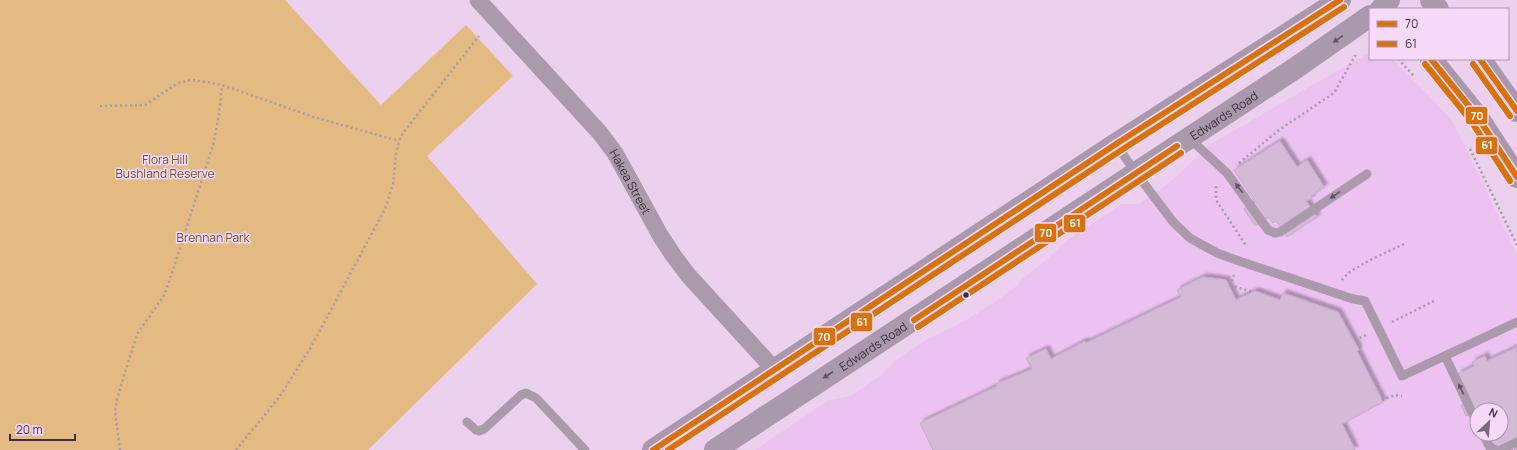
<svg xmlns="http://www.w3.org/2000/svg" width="1517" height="450" viewBox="0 0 1517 450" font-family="Manrope,sans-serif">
<defs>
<filter id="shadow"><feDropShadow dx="3.5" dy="-3.5" stdDeviation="1" flood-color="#0004"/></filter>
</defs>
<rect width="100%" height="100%" fill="#ebd1ee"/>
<!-- built -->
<path fill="#ebc2f0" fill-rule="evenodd" d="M 1370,52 L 1370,59 L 1393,59 L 1452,120 L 1517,254 L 1517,450 L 755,450 L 829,400 L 851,396 L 879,377 L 896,360 L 926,340 L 965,321 L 993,303 L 1018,285 L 1020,281 L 1045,261 L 1066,241 L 1122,204 L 1139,204 L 1169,183 L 1211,144 ZM 1477,410 L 1501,410 L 1501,434 L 1477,434 Z"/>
<!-- green -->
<path fill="#e3ba82" d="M 0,0 L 285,0 L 381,105 L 466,25 L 513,76 L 427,156 L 537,284 L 368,450 L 0,450 Z"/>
<!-- building -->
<path fill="#d5bad8" stroke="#c2aec5" filter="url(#shadow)" d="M 1280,141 L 1297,167 L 1307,160 L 1324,187 L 1311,196 L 1312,198 L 1306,201 L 1317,217 L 1287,237 L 1276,221 L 1273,223 L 1269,217 L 1255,226 L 1244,209 L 1255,202 L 1234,170 Z
M 1203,277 L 1226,280 L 1236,300 L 1255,291 L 1280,300 L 1283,293 L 1338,312 L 1359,350 L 1357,351 L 1383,402 L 1342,424 L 1355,450 L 933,450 L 920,423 L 997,386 L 996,384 L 1032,369 L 1026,358 L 1046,349 L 1051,359 L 1085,341 L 1086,343 L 1181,297 L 1177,290 Z
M 1517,347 L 1517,450 L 1515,450 L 1511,441 L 1495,448 L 1488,434 L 1501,434 L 1501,410 L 1477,410 L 1477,412 L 1476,411 L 1466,416 L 1461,405 L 1471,400 L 1458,374 L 1474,366 L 1472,362 L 1485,356 L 1487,361 Z"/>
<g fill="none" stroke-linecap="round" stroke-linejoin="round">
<!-- path -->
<path stroke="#a799a9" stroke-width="2.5" stroke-dasharray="2 3" stroke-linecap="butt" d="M 1398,59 L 1414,76
M 100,106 L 145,105 L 178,83 L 191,80 L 207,82 L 222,85 L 314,117 L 399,141
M 1470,149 L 1517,245
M 1239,163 L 1279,130 L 1334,93 L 1356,54
M 1216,186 L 1216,200 L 1245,244 L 1244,246
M 1342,280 C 1352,266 1388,252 1404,244
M 1230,285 L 1252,292
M 1230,286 L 1234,275
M 1276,297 L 1278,296 L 1281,297
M 1392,322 L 1434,301
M 1355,340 L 1366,335
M 1382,400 L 1395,395 L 1402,396
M 120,450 L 115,412 L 117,399 L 133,346 L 138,333 L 163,297 L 169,282 L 213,145 L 219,115 L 222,85
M 236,450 L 280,396 L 311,347 L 385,209 L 393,184 L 396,154 L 399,141 L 403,133 L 479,36"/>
<!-- lane -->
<path stroke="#aa9aab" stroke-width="9" d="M 1189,138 L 1227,173 L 1268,230 L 1275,233 L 1280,232 L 1367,174
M 1116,144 L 1136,173 L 1174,223 L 1190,238 L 1217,253 L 1239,261 L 1353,299 L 1365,301 L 1402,376 L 1517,322
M 1445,356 L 1477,423
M 467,422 L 476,430 L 479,431 L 484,429 L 521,395 L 526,393 L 536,398 L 585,450
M 1483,434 L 1489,446 L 1495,450
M 1501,450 L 1517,442"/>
<!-- street -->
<path stroke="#aa9aab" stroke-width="17" id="s1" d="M 478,0 L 600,133 L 615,153 L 660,235 L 673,255 L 688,275 L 774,369"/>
<!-- secondary -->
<g stroke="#aa98ad" stroke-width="22">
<path d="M 1431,0 L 1438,9"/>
<path d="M 1381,9 L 1385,6 L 1389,0"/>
<path d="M 1431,59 L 1477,116 L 1517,177"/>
<path d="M 1480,59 L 1517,111"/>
<path d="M 653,450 L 1116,144 L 1340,0"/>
<path id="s2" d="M 715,450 L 1297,67 L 1370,16"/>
</g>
<!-- bus-1 casing -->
<g stroke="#f7dafa" stroke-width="9">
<path id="bus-1" d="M 1431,59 L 1477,116 L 1517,177
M 1480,59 L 1517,111
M 914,320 L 1177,146
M 653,450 L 1116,144 L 1340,0"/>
</g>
<!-- bus-2 casing -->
<g stroke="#f7dafa" stroke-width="9">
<path id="bus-2" d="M 1425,64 L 1471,121 L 1510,181
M 1473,64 L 1510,116
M 918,327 L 1181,153
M 668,450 L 1120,151 L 1344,7"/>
</g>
<!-- bus-1 -->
<use href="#bus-1" stroke="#d9710d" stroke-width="6"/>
<!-- bus-2 -->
<use href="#bus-2" stroke="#d9710d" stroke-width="6"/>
</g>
<!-- one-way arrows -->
<defs><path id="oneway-solid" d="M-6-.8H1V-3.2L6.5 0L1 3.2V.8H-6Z"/></defs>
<g fill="#655267">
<use href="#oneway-solid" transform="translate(1338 39) rotate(145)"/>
<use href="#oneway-solid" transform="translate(828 375) rotate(147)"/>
</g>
<g fill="#655367">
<use href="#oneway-solid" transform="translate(1239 188) rotate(-127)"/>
<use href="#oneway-solid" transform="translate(1335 195) rotate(146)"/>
<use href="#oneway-solid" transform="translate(1461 389) rotate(-116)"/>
</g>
<!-- markers -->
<circle fill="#402d42" stroke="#f7dafa" stroke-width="1.5" cx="966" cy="295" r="3.5"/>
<g text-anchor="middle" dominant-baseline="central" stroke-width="3" stroke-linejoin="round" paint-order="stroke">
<!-- street labels -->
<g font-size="12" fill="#402d42" stroke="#f7dafa">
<text stroke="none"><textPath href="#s2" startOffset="609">Edwards Road</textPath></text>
<text stroke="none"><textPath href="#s1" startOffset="238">Hakea Street</textPath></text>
<text stroke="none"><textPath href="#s2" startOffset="189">Edwards Road</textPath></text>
</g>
<!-- park labels -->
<g font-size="12" fill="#675021" stroke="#f7dafa">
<text x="165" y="159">Flora Hill<tspan x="165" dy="14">Bushland Reserve</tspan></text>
<text x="213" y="237">Brennan Park</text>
</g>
</g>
<g stroke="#f7dafa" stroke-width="1.5">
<rect x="1465" y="106" width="23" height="19" rx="4" fill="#d9710d"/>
<rect x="1475" y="136" width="23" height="19" rx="4" fill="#d9710d"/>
<rect x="1063" y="214" width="23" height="19" rx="4" fill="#d9710d"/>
<rect x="1034" y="223" width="23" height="20" rx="4" fill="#d9710d"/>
<rect x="850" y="312" width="23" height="20" rx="4" fill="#d9710d"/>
<rect x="813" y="327" width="23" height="19" rx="4" fill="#d9710d"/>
</g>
<g font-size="11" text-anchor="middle" font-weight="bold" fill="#fff">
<text x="1477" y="120">70</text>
<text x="1487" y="149">61</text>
<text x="1075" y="227">61</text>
<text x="1046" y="237">70</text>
<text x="862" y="326">61</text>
<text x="824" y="341">70</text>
</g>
<!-- legend -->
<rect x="1369" y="8" width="140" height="52" fill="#f7dafa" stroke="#ae95b0"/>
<rect x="1377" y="21" width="20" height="6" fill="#d9710d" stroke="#ae95b0"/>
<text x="1405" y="28" font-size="12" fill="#402d42">70</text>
<rect x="1377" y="41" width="20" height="6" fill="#d9710d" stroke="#ae95b0"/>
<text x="1405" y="48" font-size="12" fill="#402d42">61</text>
<!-- north arrow -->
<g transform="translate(1489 422) rotate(26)"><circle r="19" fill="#f7dafa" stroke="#ae95b0"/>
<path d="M0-3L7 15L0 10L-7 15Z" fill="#7c667e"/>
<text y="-6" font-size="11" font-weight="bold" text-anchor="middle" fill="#402d42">N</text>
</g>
<!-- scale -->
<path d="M10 434v6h65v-6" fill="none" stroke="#402d42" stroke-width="2"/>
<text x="16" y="434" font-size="12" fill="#402d42" stroke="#f7dafa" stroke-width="3" paint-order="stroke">20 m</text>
</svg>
